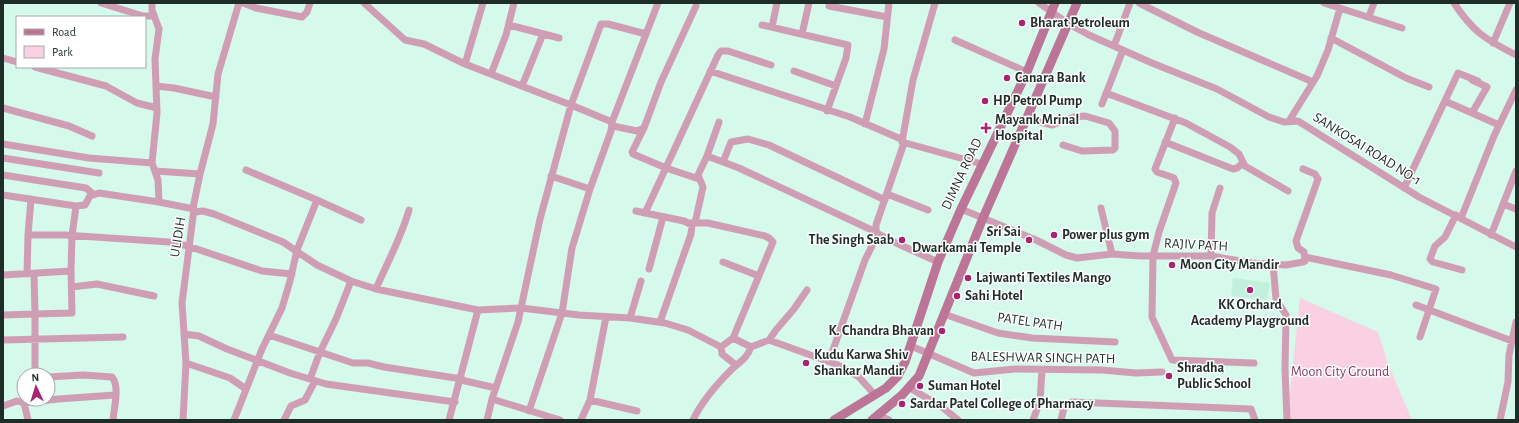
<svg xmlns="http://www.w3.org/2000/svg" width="1519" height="423" viewBox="0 0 1519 423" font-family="'Alegreya Sans',sans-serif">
<rect width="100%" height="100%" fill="#d5f9ea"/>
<!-- built -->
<path fill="#c3f0dd" d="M 1233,278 L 1270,283 L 1267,300 L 1231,296 Z"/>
<!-- green -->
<path fill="#f9d1e3" d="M 1300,298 L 1378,332 L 1388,364 L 1412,420 L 1287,420 Z"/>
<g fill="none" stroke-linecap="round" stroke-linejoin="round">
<!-- street -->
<path stroke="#d09eb4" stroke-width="7" d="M 101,3 L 143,16 L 154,16
M 152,3 L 152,10 L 159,29 L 155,59 L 157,113 L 152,163 L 158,180 L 159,202
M 243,3 L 256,8 L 302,17 L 307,12 L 310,3
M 364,3 L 405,40 L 424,44 L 465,64 L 571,105 L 540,219 L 518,322 L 492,399 L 487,420
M 935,3 L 913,80 L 902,142 L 982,164
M 1039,3 L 1069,24 L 1089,35 L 1152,63 L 1217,89 L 1269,117 L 1284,122 L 1298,121 L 1419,197 L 1516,247
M 1139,3 L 1197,32 L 1313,82
M 1324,3 L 1402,28
M 1454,3 C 1473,32 1485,39 1516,55
M 829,6 L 887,17
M 1369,16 L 1374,3
M 509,25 L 559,38
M 762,25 L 848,45 L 846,58 L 827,111
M 772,27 L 777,3
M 802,34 L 809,3
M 1331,38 L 1406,78 L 1429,87
M 955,40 L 1027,72
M 1493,43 L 1510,3
M 1114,46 L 1130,3
M 3,58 L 17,62
M 465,64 L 483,3
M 35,67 L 106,86 L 137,103 L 157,108
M 710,71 L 850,117 L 901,139
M 794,71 L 836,86
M 491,74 L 506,35 L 514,3
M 156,86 L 174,88 L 216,97
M 522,86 L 543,34
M 1106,93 L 1186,123 L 1230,147 L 1239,154 L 1245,166 L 1288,191
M 1445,101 L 1499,125
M 1102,104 L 1123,50
M 3,108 L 69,126 L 92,136
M 1472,113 L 1487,87 L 1472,80
M 1175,118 L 1155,169 L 1157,172 L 1174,178 L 1176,183 L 1159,232 L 1153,256 L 1152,317 L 1172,360 L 1254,363
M 1028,119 L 1052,125 L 1074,117 L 1085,116 L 1109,123 L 1115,131 L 1115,148 L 1113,150 L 1082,151 L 1063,145
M 1289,121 L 1317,76 L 1328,50 L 1340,8
M 612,122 L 658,3
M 865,124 L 884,49 L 889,3
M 613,126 L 637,131 L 644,128 L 661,82 L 696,6
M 644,128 L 632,152 L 633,154 L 666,168 L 699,179
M 1165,142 L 1233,169 L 1237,168 L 1243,163
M 904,143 L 876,225 L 876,232 C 880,237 928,257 938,262
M 3,144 L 89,158 L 152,163
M 707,156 L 739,168 L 876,232
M 3,158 L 99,173
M 723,162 L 731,142 L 748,139 L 769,145 L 885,200
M 246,170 L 317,200
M 155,171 L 200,174
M 3,175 L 86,188 L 93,194
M 1404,188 L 1458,73 L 1478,81
M 590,189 L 611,131 L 612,122 L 571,105 L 601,24 L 608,24 L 646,34
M 887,194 L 928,210
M 3,195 L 76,206 L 85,205 L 90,196 L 99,193 L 159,202 L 194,209 L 182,303 L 186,363 L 183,420
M 31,199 L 28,235 L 65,235 L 169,242 L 188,246 L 262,271 L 292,274
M 1503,204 L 1516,209
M 193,208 L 200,174 L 213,124 L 218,74 L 239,3
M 1101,208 L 1112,254
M 961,209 L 1036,240 L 1066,255 L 1077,258 L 1112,254 L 1140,256 L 1211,256 L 1252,263 L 1286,265 L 1303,262 L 1305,261 L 1304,252 L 1298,248 L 1296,241 L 1318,179 L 1315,174 L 1303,169
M 636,211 L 684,221 L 692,225 L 691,234 L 660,322
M 195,212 L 203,211 L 214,214 L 283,242 L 317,265 L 351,281 L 376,289 L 478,310 L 449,420
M 645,213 L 718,55 L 721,51 L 728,51 L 771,65
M 1456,215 L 1445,237 L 1435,246 L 1430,259 L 1433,262 L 1462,270
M 1461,218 L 1494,136 L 1516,90
M 689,223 L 708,223 L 765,236 L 769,238 L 773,242 L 733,338
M 695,223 L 703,187 L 698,175 L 707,156 L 719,122
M 1491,235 L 1516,171
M 1211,256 L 1212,213 L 1220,188
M 1305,257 L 1391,275 L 1436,289 L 1420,337
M 723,262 L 759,276
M 1273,264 L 1276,299 L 1286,315 L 1285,369 L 1287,420
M 649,269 L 663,217
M 27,274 L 28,235
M 34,274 L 35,314 L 72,313 L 71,271 L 72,236 L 76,206
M 3,275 L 71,271
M 72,287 L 97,284 L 154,296
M 376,289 C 387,263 401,238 409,210
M 1416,305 L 1512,341
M 478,310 L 521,308 L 579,315 L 630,318 L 665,323 L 688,330 L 721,347 L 733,338 L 751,347 L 769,340 L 838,365 L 859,377 L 875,395
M 944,314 L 998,333 L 1032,338 L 1115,342
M 3,315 L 35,314 L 35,375
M 630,318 L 641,281
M 184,334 L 199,336 L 227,349 L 290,373 L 326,384 L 455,402
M 269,335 L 353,363 L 368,363 L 384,367 L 462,379
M 3,340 L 123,337
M 769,340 L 776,330 L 794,309 L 807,290
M 911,346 L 974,373 L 1015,369 L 1102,370 L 1136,373 L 1162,372
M 721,347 L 722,354 L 736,365
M 829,361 L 865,260 L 878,234
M 186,363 L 230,378 L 246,389
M 1042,370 L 1040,401 L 1064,408
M 48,377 L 83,375 L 112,377 C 120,386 114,408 113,420
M 310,379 L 320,352 L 336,319 L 351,281
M 461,380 L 496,388
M 910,388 L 942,407 L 958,420
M 492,399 L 560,420
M 590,400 L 606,317
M 24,403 L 58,399 L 115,395
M 3,406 L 17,401 L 24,403 L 28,420
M 529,411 L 562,313 L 572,248 L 590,189 L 551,176
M 878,415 L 889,420
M 234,420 L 262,349 L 282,308 L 290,281 L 297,250 L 317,200 L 361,220
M 284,420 L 291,406 L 305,400 L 315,381
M 581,420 L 590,400 L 637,411
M 693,420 C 702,401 716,385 731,370 C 739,362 747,359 751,347
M 1033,420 L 1040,401
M 1061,420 C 1063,412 1063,405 1072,402 L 1251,409 L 1255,420
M 1500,420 L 1508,382 L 1509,355 L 1516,322"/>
<!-- secondary -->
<path stroke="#bc7597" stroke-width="9" d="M 834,420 L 886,388 L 898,376 L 905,362 L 938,262 L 961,209 L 1027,72 L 1055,3
M 872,420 L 902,395 L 919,376 L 983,218 L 1077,3"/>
</g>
<!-- markers -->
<g fill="#a72470" stroke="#fff" stroke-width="1.5">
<circle cx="1022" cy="23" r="4"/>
<circle cx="1007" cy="78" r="4"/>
<circle cx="985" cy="101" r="4"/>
<path d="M984 122h4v4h4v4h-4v4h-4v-4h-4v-4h4z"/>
<circle cx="1054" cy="235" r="4"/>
<circle cx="902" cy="240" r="4"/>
<circle cx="1029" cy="240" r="4"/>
<circle cx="1172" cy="265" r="4"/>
<circle cx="968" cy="278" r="4"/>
<circle cx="1250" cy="290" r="4"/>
<circle cx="957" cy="296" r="4"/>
<circle cx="942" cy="331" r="4"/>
<circle cx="806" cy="363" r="4"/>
<circle cx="1169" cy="376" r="4"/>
<circle cx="920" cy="386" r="4"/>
<circle cx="902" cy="404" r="4"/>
</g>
<g text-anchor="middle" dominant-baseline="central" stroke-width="3" stroke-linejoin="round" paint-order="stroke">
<!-- poi labels -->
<g font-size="14" font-weight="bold" fill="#1f2d28" stroke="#fff" text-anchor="start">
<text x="1030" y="23">Bharat Petroleum</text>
<text x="1015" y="78">Canara Bank</text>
<text x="993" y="101">HP Petrol Pump</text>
<text x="995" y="120">Mayank Mrinal<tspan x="995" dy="16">Hospital</tspan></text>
<text x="1021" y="232" text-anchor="end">Sri Sai<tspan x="1021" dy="16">Dwarkamai Temple</tspan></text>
<text x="1062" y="235">Power plus gym</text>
<text x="894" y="240" text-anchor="end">The Singh Saab</text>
<text x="1180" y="265">Moon City Mandir</text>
<text x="976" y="278">Lajwanti Textiles Mango</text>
<text x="965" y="296">Sahi Hotel</text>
<text x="1250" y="305" text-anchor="middle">KK Orchard<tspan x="1250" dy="16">Academy Playground</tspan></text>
<text x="934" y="331" text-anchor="end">K. Chandra Bhavan</text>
<text x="814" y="355">Kudu Karwa Shiv<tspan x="814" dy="16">Shankar Mandir</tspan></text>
<text x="1177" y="368">Shradha<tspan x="1177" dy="16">Public School</tspan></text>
<text x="928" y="386">Suman Hotel</text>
<text x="910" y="404">Sardar Patel College of Pharmacy</text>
</g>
<!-- street labels -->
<g font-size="14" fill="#1f2d28" stroke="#fff">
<text transform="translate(1367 149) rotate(32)">SANKOSAI ROAD NO-1</text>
<text transform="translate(962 174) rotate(-65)">DIMNA ROAD</text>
<text transform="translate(178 237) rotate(-81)">ULIDIH</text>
<text transform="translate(1196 245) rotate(3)">RAJIV PATH</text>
<text transform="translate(1030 322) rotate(8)">PATEL PATH</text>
<text transform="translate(1043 358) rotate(1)">BALESHWAR SINGH PATH</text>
</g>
<!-- park labels -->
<g font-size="14" fill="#853760" stroke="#fff">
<text x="1340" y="372">Moon City Ground</text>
</g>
</g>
<!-- border -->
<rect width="1519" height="423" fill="none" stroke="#1f2d28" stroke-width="8"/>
<!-- legend -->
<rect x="16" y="16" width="130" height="52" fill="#ffffff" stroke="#a5aba9"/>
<rect x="24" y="29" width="20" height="6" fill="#bc7597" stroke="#a5aba9"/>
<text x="52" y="36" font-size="12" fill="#1f2d28">Road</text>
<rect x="24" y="46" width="20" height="12" fill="#f9d1e3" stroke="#a5aba9"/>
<text x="52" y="56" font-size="12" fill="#1f2d28">Park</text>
<!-- north arrow -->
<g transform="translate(36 387) rotate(356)"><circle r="19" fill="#ffffff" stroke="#a5aba9"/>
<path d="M0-3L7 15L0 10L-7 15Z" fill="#a72470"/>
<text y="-6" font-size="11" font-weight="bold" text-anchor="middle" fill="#1f2d28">N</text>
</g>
</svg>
